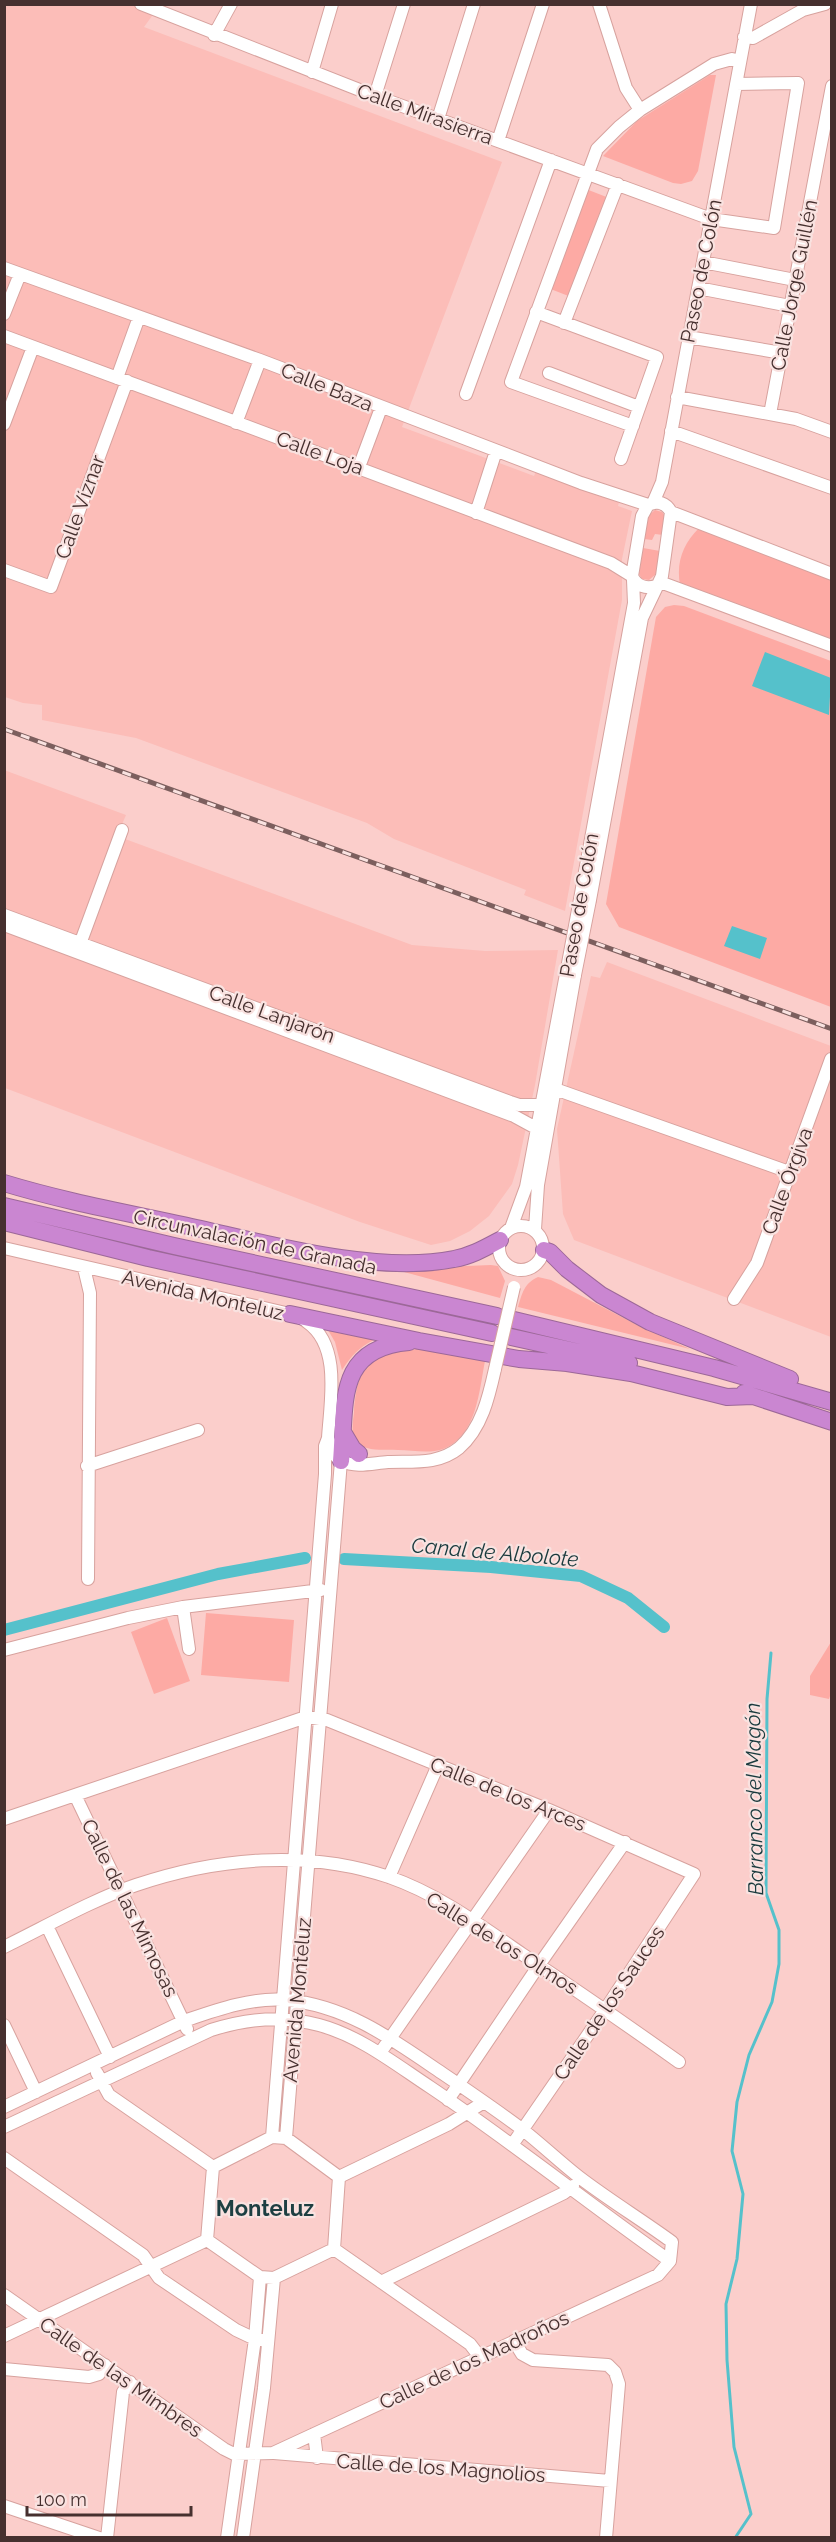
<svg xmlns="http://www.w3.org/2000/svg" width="836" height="2542" viewBox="0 0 836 2542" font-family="Raleway,sans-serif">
<rect width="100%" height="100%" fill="#fbcecb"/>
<!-- built -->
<path fill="#fcbdb8" d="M 5,5 L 160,5 L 144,27 L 502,162 L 402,427 L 534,476 L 536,471 L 619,502 L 618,506 L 632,511 L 622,559 L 622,600 L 565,911 L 524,895 L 526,890 L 394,839 L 367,823 L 136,738 L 42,720 L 42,705 L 23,703 L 5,697 Z
M 4,770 L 126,815 L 117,836 L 412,945 L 485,951 L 558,950 L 535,1085 L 518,1165 L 512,1184 L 489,1216 L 470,1231 L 450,1241 L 431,1245 L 360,1222 L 5,1088 Z
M 607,962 L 831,1046 L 831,1337 L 574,1240 L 563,1214 L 557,1129 L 591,976 L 600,978 Z"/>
<!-- green -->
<path fill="#fdaaa4" d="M 710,75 L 716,75 L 698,171 L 692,181 L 681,184 L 673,183 L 603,156 L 637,121 Z
M 586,189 L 609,198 L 571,297 L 548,288 Z
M 655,510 L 662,512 L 665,516 L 663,535 L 655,534 L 652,540 L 644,539 L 648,516 Z
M 699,528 L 831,578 L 831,642 L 680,585 C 676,562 683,544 699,528 Z
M 643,548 L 660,551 L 656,574 L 649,580 L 642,579 L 639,574 Z
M 674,605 L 684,606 L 831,661 L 831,1007 L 619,927 L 606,904 L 656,617 L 665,607 Z
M 491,1265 L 498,1266 L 505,1281 L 500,1298 L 393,1269 Z
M 538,1277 L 551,1280 L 639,1326 L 690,1349 L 518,1307 C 522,1294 524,1283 538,1277 Z
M 328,1330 L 374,1340 C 359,1347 351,1356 342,1370 L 335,1342 Z
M 424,1348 L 485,1361 C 479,1391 477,1436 443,1449 C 429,1454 412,1450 398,1450 C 385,1449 367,1452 357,1443 C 350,1436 353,1422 354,1412 C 358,1357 373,1355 424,1348 Z
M 206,1613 L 294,1620 L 289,1682 L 201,1675 Z
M 167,1618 L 190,1681 L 154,1694 L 131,1632 Z
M 831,1642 L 831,1693 L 829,1699 L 810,1695 L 810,1676 Z"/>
<!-- water -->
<path fill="#55c1cb" d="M 765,652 L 831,678 L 829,715 L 752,686 Z
M 732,926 L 767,938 L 760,959 L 724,946 Z"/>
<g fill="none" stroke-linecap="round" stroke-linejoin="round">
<!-- stream -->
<path stroke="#55c1cb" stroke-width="3" d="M 735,2538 L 751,2514 L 734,2447 L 727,2360 L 726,2304 L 737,2259 L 743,2194 L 732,2151 L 737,2102 L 749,2055 L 772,2002 L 779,1964 L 779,1930 L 766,1893 L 767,1699 L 771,1653"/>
<!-- canal -->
<path stroke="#55c1cb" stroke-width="12" d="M 344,1559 L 491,1567 L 581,1576 L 628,1598 L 664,1627
M 4,1630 L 218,1574 L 305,1558"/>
<!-- minor casing -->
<g stroke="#d7a29e" stroke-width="14">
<path id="minor" d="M 141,4 L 375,96 L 711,219 L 774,228 L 798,83 L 736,84
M 599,4 L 626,88 L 640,110
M 214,35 L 231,4
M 744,37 L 753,38 L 803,10 L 825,4
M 312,72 L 332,4
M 375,96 L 404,4
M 438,119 L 474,4
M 498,141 L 543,4
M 703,262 L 795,280
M 4,268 L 260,360 L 581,483 L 648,505
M 698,288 L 790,306
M 536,312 L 657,357 L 621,459
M 4,314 L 20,274
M 564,323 L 618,184
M 4,336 C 207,410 409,488 611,563 L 632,576
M 688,337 L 782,353
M 549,373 L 639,407
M 117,378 L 139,317
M 466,394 L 551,160
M 677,397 L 796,419 L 832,432
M 770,414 L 832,86
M 236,423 L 260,360
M 4,424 L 33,347
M 633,426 L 511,382 L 597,149 L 619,127 L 640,110 L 714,64 L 732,59 L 740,61
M 671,431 L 832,488
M 359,467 L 381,408
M 653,503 L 662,482 L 751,4
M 671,512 L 832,574
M 476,513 L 496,451
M 4,570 L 51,587 L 127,381
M 660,582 L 832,646
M 580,899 L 634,603 L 633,580
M 590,900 L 642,618 L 662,576 L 671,512 C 666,503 658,500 648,505 L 642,516 L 632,576 C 636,586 646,589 656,586
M 4,915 L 510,1102 L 519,1105 L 541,1105
M 4,925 L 514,1116 L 536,1128
M 80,944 L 122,830
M 555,1089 L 789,1172
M499 1248a22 22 0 1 1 44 0a22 22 0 1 1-44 0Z
M 511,1228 L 526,1187 L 566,974
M 535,1229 L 538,1185 L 575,975
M 4,1248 L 290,1314 C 296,1316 303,1318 307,1322 C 342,1346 330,1403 328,1438 L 325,1446 L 325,1474 L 272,2137
M 84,1268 L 90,1293 L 88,1579
M 734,1299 L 757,1263 L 831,1059
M 328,1438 C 331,1446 333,1457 342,1461 C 356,1468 373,1463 388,1462 C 413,1461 438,1465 459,1448 C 482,1428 489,1396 495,1369
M 87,1466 L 198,1430
M 183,1607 L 189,1649
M 4,1650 L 128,1618 L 183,1607 L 321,1590
M 75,1795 L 187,2029
M 4,1819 L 306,1717 L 327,1720 L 549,1810 L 694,1874 L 605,2010 L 512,2145
M 389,1877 L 438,1765
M 47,1926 L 110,2057
M 4,1947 C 45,1927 94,1899 136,1885 C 216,1858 307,1849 389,1877 C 438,1894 480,1925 522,1954 C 575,1989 627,2025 679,2062
M 4,2025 L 36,2092
M 380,2053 L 549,1810
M 97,2073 L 109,2095 L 213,2167
M 448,2100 L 539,1965 L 625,1842
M 4,2107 L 184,2021 C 216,2010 252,1997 286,2000 C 343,2005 388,2036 433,2067 C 464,2088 494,2108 523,2130 C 542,2145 560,2162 579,2177 C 609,2200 642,2220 672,2242 L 670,2261 L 658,2275 L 273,2453 L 234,2454 L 224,2449 L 4,2295
M 4,2127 L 211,2030 C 246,2019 284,2015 319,2025 C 360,2036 395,2064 430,2087 C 512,2142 589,2204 670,2261
M 286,2138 L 341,1461
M 4,2158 L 143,2255 L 159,2278 L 236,2330 L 255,2339 L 268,2341
M 213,2167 L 272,2137 L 286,2138 L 339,2177
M 339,2177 L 449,2124 L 484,2102
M 207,2240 L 260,2277 L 274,2278 L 334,2249
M 207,2240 L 213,2167
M 334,2249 L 470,2344 L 480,2357
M 334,2249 L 339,2177
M 381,2282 L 564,2193 L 573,2186
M 4,2336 L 207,2240
M 514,2341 L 522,2354 L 533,2360 L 608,2365 L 615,2372 L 619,2384 L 606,2538
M 4,2369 L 89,2377 L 99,2374 L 105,2365
M 314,2434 L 317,2458
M 274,2453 L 610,2481
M 4,2506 L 99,2538
M 107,2538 L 123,2392 L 130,2382
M 227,2538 L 255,2339 L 260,2277
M 243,2538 L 264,2388 L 274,2278"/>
</g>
<!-- highway casing -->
<g stroke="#9c6898" stroke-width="18">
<path id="highway" d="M 4,1183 C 63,1201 123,1212 183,1225 C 262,1242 374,1275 454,1259 C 471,1256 485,1248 500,1240
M 4,1206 L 174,1246 L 497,1316
M 4,1222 L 148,1258 L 492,1333
M 544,1250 L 550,1252 L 567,1269 L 601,1295 L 650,1322 L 790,1379
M 290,1314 L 419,1341 L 519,1359 L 567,1363 L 631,1373 L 727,1397 L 753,1396
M 514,1320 L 714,1368 L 832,1402
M 511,1337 L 629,1363
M 744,1393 L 832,1422
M 343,1432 L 353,1449 L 359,1454
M 341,1461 C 346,1404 335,1348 409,1342"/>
</g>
<!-- minor -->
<use href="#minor" stroke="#fff" stroke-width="12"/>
<!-- highway -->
<use href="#highway" stroke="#ca86d1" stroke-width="16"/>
<!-- rail casing -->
<g stroke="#7c5f5e" stroke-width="5">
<path id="rail" d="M 4,729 C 280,830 556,928 832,1029"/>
</g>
<!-- rail -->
<use href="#rail" stroke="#f9e2e0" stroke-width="3" stroke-dasharray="9" stroke-linecap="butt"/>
<!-- minor-bridge casing -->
<g stroke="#d7a29e" stroke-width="14" stroke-linecap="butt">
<path id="minor-bridge" d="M 566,974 L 580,899
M 575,975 L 590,900
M 495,1369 L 514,1287"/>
</g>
<!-- minor-bridge -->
<use href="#minor-bridge" stroke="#fff" stroke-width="12"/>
</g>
<g text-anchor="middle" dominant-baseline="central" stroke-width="4.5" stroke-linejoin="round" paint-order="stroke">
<!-- street labels -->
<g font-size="20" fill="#46302f" stroke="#f9e2e0">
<text transform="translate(425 114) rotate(20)">Calle Mirasierra</text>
<text transform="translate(701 271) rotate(-79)">Paseo de Colón</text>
<text transform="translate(794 285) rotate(-79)">Calle Jorge Guillén</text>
<text transform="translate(327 387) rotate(22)">Calle Baza</text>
<text transform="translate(320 453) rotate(20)">Calle Loja</text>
<text transform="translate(80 507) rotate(-70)">Calle Víznar</text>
<text transform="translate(579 905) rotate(-80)">Paseo de Colón</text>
<text transform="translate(272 1014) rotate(20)">Calle Lanjarón</text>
<text transform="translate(787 1181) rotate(-70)">Calle Órgiva</text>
<text transform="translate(255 1242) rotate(12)">Circunvalación de Granada</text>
<text transform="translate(203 1295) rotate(13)">Avenida Monteluz</text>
<text transform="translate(508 1794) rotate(22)">Calle de los Arces</text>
<text transform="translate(130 1908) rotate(64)">Calle de las Mimosas</text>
<text transform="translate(502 1943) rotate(32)">Calle de los Olmos</text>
<text transform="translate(297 2000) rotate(-85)">Avenida Monteluz</text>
<text transform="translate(609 2003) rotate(-56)">Calle de los Sauces</text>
<text transform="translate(474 2360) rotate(-25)">Calle de los Madroños</text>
<text transform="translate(121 2377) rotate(35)">Calle de las Mimbres</text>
<text transform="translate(441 2468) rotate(4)">Calle de los Magnolios</text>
</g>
<!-- water labels -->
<g font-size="21" font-style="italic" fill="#193a3d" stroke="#f9e2e0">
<text transform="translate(495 1552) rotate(5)">Canal de Albolote</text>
<text transform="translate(754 1799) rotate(-91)">Barranco del Magón</text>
</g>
<!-- quarter labels -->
<g font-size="22" font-weight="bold" fill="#1d3f42" stroke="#f9e2e0">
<text x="265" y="2208">Monteluz</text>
</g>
</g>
<!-- border -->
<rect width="836" height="2542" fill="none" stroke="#46302f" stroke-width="12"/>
<!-- scale -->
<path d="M27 2506v9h164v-9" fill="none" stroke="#46302f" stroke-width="3"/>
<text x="36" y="2506" font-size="18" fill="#46302f" stroke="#f9e2e0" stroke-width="4.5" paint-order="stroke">100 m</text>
</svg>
